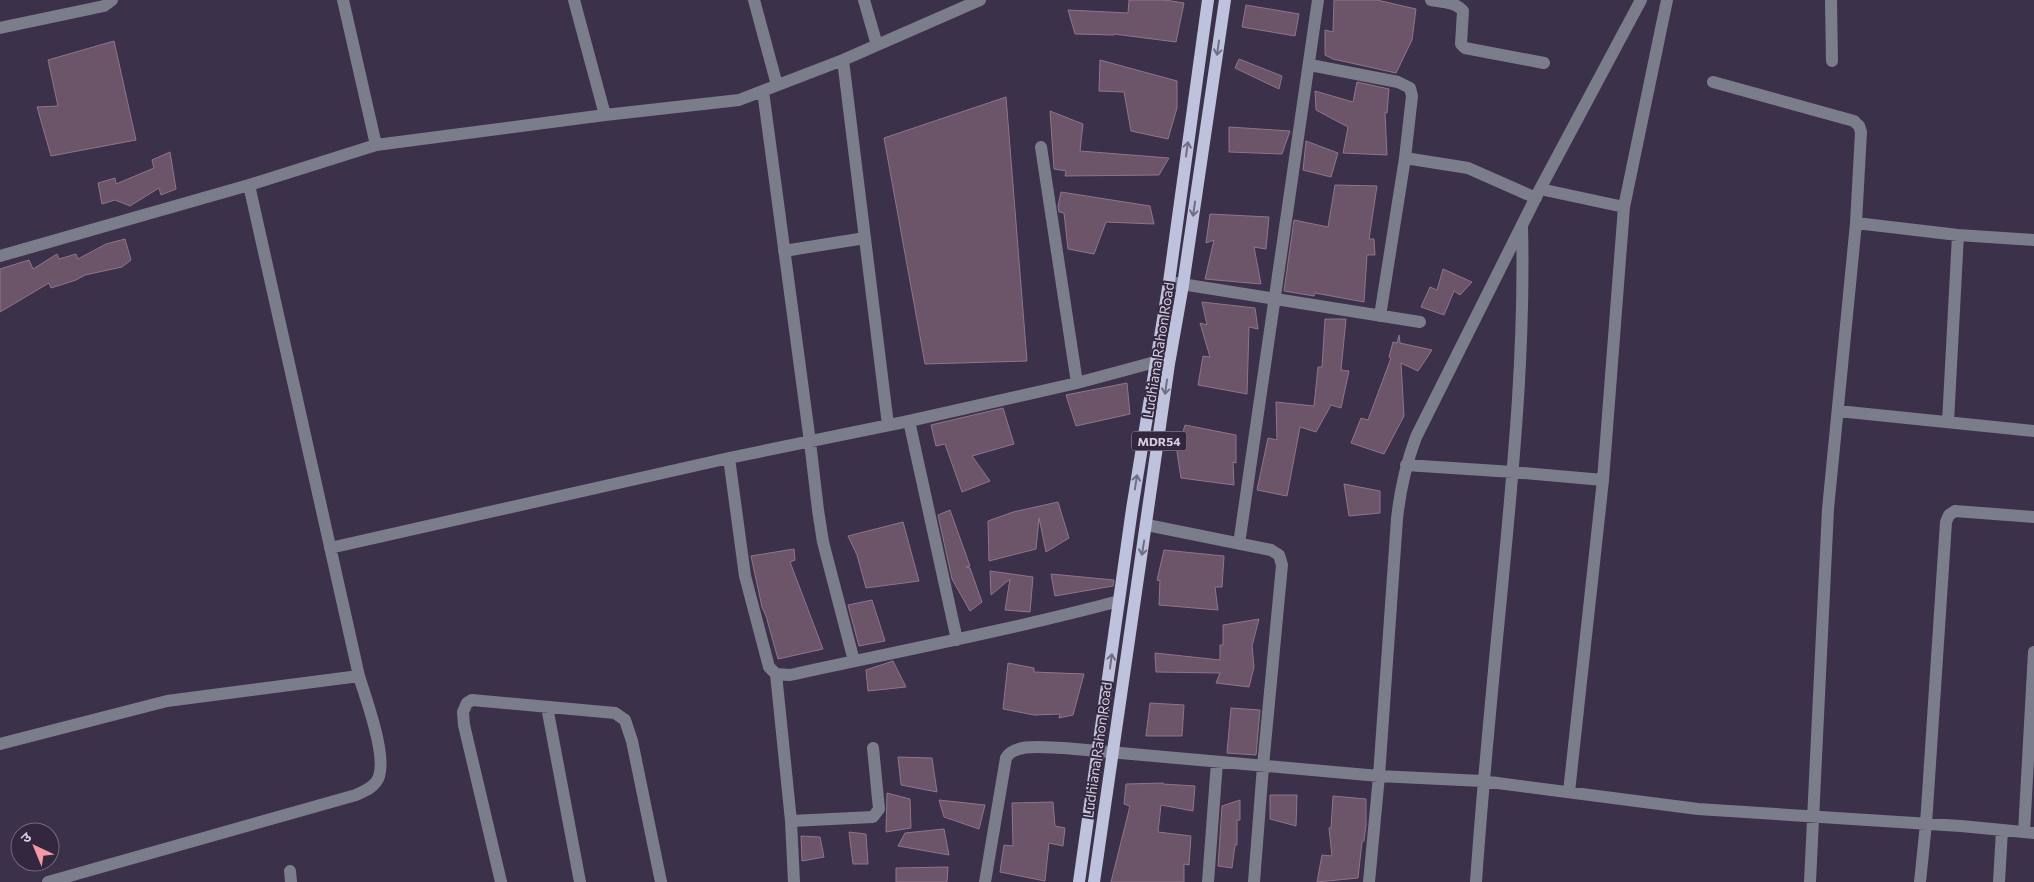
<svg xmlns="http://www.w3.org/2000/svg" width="2034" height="882" viewBox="0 0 2034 882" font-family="Commissioner,'Noto Sans Devanagari',sans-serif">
<rect width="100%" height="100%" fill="#3c314a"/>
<!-- building -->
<path fill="#6c5469" stroke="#8f758b" d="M 1129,0 L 1165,0 L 1184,3 L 1176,42 L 1114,34 L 1114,35 L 1075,34 L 1068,10 L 1128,13 Z
M 1334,0 L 1377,0 L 1416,9 L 1412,40 L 1396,73 L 1333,59 L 1325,55 L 1325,30 L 1333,32 Z
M 1246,5 L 1299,14 L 1295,36 L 1242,27 Z
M 114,41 L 136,140 L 51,156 L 37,107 L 58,106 L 48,60 Z
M 1239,59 L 1282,76 L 1279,89 L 1235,68 Z
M 1100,60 L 1177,81 L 1177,108 L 1168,139 L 1131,131 L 1124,92 L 1099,91 Z
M 1357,82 L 1389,89 L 1387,113 L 1385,112 L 1387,155 L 1343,153 L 1348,127 L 1316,110 L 1315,91 L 1353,102 Z
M 1006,97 L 1027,361 L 925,364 L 884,138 Z
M 1050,111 L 1083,124 L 1080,151 L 1169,158 L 1159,175 L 1065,176 L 1066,171 L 1054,169 Z
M 1229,127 L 1290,131 L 1282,154 L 1229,152 Z
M 1306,141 L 1338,153 L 1331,177 L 1303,170 Z
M 170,152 L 176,189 L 161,195 L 159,188 L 130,206 L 115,200 L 102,204 L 98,183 L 115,178 L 116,184 L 154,168 L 152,160 Z
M 1335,185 L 1377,186 L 1369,239 L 1374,239 L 1375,255 L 1367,255 L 1364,302 L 1315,293 L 1314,296 L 1284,291 L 1294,220 L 1328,227 Z
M 1061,192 L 1150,206 L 1154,224 L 1106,222 L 1094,254 L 1068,249 L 1064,213 L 1059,212 L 1058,206 Z
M 1210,214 L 1269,217 L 1266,249 L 1254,247 L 1261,284 L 1205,279 L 1214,240 L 1206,243 Z
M 125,239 L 131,260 L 122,267 L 85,275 L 76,280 L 51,288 L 49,283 L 0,312 L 0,269 L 29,260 L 33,269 L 57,254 L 59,259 L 76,254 L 78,259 L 106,244 Z
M 1443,269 L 1472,282 L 1460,295 L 1454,291 L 1444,315 L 1421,307 L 1430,287 L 1437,290 Z
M 1202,302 L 1255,308 L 1258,329 L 1249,327 L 1247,394 L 1198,385 L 1203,356 L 1210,357 L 1200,323 L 1207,325 Z
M 1325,319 L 1346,319 L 1341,370 L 1349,371 L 1341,408 L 1331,405 L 1316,432 L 1300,427 L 1287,496 L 1257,490 L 1268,438 L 1277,440 L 1276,402 L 1314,406 L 1318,367 L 1322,367 Z
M 1399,335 L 1400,343 L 1432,350 L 1418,371 L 1401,363 L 1404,416 L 1384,454 L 1351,443 L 1361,418 L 1368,420 L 1391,358 L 1389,357 L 1393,342 L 1397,343 Z
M 1127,383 L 1130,414 L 1076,426 L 1066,395 Z
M 1003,408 L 1014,444 L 972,456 L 990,481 L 962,492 L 945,444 L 936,446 L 931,425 Z
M 1185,425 L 1236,435 L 1236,463 L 1233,462 L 1234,485 L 1181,478 L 1177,452 Z
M 1344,484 L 1380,491 L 1380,513 L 1349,516 Z
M 1058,502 L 1069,538 L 1046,552 L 1039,518 L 1036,549 L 989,561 L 988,521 L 1013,512 Z
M 950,510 L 970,566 L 966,567 L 970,568 L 982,602 L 970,611 L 952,579 L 938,515 Z
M 903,522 L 919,581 L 866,588 L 857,555 L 848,536 Z
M 794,549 L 795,560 L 790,562 L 823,649 L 778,659 L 766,616 L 762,607 L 751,556 Z
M 1164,550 L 1224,556 L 1222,587 L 1215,587 L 1218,610 L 1159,605 L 1160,581 L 1157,580 Z
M 990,571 L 1033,577 L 1030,612 L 1005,610 L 1010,579 L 991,595 Z
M 1051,574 L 1114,580 L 1113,586 L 1055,596 Z
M 872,600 L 885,641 L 859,646 L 848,605 Z
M 1259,619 L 1252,646 L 1254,667 L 1249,687 L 1216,683 L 1220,673 L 1156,672 L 1155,653 L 1220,660 L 1220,645 L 1223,645 L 1223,625 Z
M 893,661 L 906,687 L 868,691 L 866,670 Z
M 1008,663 L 1034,668 L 1034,672 L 1084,674 L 1073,715 L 1059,718 L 1060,714 L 1034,715 L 1003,709 Z
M 1150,703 L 1184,705 L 1182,736 L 1146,736 Z
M 1231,708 L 1260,710 L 1256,755 L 1227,753 Z
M 898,757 L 932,758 L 937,792 L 901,785 Z
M 1163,783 L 1163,784 L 1195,786 L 1193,811 L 1161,805 L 1158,832 L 1191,836 L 1189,865 L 1184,864 L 1184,882 L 1111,882 L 1130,806 L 1124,804 L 1126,784 Z
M 887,793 L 910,799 L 911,828 L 886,832 Z
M 1270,795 L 1297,795 L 1296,826 L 1270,819 Z
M 1333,796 L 1366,799 L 1366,825 L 1364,841 L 1362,842 L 1358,878 L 1317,882 L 1322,855 L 1332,856 L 1329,828 L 1331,828 Z
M 939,800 L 985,805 L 979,829 L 944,817 Z
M 1240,800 L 1240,820 L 1237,820 L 1237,845 L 1235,845 L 1232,868 L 1218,866 L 1222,806 Z
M 1053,802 L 1055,826 L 1065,828 L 1063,846 L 1049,843 L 1045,881 L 1000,872 L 1004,845 L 1013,846 L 1012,803 Z
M 944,829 L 949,855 L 898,846 L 905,833 Z
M 849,832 L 866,834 L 868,864 L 853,864 Z
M 801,836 L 820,837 L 824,857 L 802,861 Z
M 948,867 L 947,882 L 896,882 L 896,868 Z"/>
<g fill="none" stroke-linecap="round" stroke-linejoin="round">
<!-- minor -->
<path stroke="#7c7d8a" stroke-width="12" d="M 343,0 L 376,145
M 574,0 L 605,115
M 754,0 L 777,85
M 864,0 L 877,45
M 1431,0 C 1442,2 1456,2 1463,11 L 1461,44 L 1465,48 L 1544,63
M 1831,0 L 1832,61
M 0,28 L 104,6 L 112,0
M 843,60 L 888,425
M 1310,65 L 1398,82 L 1410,88 L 1412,96 L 1405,158 L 1380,316
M 1713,82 L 1854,121 L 1859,126 L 1861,132 L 1856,223 L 1828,509 L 1810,882
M 763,91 L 810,442 L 818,510 L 823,542 L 854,661
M 1041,147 L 1077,383
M 1405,158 L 1468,168 L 1536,198
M 1540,189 L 1624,207
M 1856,223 L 1958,235 L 2034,240
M 784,251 L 865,238
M 0,256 L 249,185 L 376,145 L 605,115 L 739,100 L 843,60 L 980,0
M 1169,282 L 1420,322
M 1838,411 L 2034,431
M 909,421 L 957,640
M 1948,422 L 1958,235
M 729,458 L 745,576 L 769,667 L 776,674 L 790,675 C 900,651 1010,630 1119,601
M 1406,465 L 1513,472 L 1603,480
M 1147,525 L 1271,550 L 1279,555 L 1282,565 L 1263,766 L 1254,882
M 1239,544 L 1318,0
M 330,548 L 729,458 L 909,421 L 1077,383 L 1155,362
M 776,674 L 791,821 L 794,882
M 547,707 L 580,882
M 0,744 L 167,701 L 359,676 L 249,185
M 1569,792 L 1603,480 L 1624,207 L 1667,0
M 791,821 L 873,817 L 879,809 L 873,748
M 2024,832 L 2034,652
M 290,871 L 291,882
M 48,882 L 356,795 C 364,791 371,789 376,782 C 391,764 365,697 359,676
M 501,882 L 464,725 L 463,712 L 467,703 L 472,700 L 615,713 L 625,720 L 632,741 L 661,882
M 985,882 L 1006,758 C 1015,742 1048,748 1064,748 L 1379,776 L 1482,781 L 1698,809 L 1961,826 L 2034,833
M 1208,882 L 1217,762
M 1369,882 L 1379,776 L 1397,519 C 1400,490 1406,464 1416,437 L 1540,189 L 1641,0
M 1476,882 C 1483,780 1493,679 1503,577 C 1514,461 1525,344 1522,227
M 1920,882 L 1926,824 L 1946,522 L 1949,515 L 1955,511 L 2034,517
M 1999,882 L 2002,830"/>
<!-- major -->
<path stroke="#bfc2dd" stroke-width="12" d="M 1079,882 L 1132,509 L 1169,282 L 1208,0
M 1094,882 L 1169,364 L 1183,285 L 1225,0"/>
</g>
<!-- one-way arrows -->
<defs><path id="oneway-shaft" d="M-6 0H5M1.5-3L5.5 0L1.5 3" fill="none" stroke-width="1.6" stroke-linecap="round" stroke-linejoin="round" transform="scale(1.25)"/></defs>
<g stroke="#716d86">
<use href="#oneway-shaft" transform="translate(1218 48) rotate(98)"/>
<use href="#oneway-shaft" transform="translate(1187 149) rotate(-82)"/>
<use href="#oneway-shaft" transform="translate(1194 209) rotate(98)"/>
<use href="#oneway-shaft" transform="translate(1166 387) rotate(98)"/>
<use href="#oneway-shaft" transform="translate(1136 482) rotate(-81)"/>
<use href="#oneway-shaft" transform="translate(1143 548) rotate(99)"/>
<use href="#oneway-shaft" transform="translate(1111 661) rotate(-82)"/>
</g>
<g text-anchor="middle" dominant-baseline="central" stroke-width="4" stroke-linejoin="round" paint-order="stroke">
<!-- shield labels -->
<rect fill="#32273f" stroke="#a39cae" stroke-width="1" x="1131.5" y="431.5" width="55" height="19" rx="4"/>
<g font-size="12" font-weight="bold" fill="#d4cede">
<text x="1159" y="441">MDR54</text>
</g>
<!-- street labels -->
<g font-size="14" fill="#d4cede" stroke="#32273f">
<text transform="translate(1158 350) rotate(-81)">Ludhiana Rahon Road</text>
<text transform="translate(1097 750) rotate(-82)">Ludhiana Rahon Road</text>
</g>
</g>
<!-- north arrow -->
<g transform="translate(35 847) rotate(316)"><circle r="24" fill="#32273f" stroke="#736a7f"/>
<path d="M0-4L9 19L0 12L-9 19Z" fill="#f49aa4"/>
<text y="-8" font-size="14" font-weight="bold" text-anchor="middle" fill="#d4cede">उ</text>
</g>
</svg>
